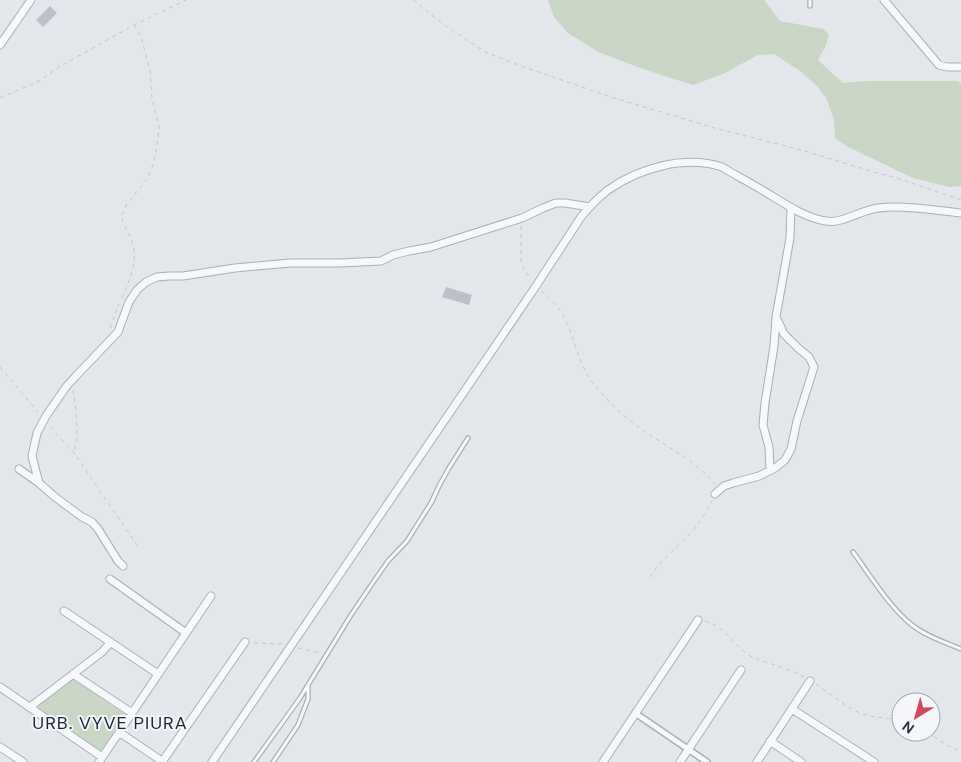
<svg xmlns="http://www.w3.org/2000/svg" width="961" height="762" viewBox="0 0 961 762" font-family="'DM Sans',sans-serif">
<rect width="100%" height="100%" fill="#e4e7ec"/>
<!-- green -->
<path fill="#c9d6c5" d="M 548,0 L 764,0 L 780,21 L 823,29 L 829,34 L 826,45 L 818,60 L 843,83 L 867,81 L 956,81 L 961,83 L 961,186 L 949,187 L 913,178 L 848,147 L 835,138 L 834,119 L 826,98 L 818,87 L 800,71 L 774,54 L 758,55 L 723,74 L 693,85 L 643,69 L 598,52 L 568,33 L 554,17 Z
M 71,678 L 125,714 L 101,751 L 35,706 Z"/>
<!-- building -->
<path fill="#bbc0ca" d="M 50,6 L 57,13 L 43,27 L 36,20 Z
M 446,287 L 472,295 L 469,305 L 442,297 Z"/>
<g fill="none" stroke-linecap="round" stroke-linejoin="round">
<!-- service casing -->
<g stroke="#a9aeb7" stroke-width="5.5">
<path id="service" d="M 810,6 L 810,0
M 853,552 C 870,575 890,608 912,625 C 926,636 944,642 961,649
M 254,762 L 300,698 L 351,615 L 374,581 L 388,561 L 407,541 L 431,503 L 440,484 L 449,468 L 468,438
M 273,762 L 298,725 L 308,699 L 308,685"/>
</g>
<!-- pedestrian casing -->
<g stroke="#a9aeb7" stroke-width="8">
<path id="pedestrian" d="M 635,713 L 707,762"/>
</g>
<!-- minor casing -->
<g stroke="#a9aeb7" stroke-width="9">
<path id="minor" d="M 884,0 L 939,65 L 947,67 L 961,67
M 0,45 L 31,0
M 19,469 L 39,483
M 770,470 L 769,447 L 763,425 L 765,403 L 774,346 L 776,318
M 715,494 L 724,486 L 733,483 L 759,476 L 775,468 L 785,460 L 791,449 L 797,421 L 814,367 L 809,357 L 798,348 L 784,334 L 776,317 L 790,238 L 791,207
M 123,566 L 118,561 L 98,529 L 92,522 L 82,517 L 55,497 L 39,483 L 32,456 L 37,433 L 46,416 L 66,387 L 75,377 L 118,332 L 129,302 L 137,290 L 146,282 L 157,277 L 169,276 L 183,276 L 235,268 L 290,263 L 340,263 L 381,261 L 393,255 L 409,251 L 431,247 L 522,218 L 543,208 L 556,203 L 565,203 L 590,207
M 110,579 L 186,633
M 64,611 L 158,674
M 73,674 L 132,713
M 0,687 L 102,757
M 30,707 L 102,652 L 111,642
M 792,709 L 874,762
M 119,732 L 163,762
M 770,741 L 801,762
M 0,747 L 23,762
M 99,762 L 211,596
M 162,762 L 245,642
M 212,762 L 536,286 L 581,217 C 589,207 598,198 608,190 C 639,168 685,155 722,167 C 735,175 749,182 762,190 C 781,201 804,218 826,221 C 842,224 861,210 878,208 C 905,205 934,210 961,213
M 603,762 L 698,620
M 680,762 L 741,670
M 757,762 L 810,681"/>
</g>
<!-- path -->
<path stroke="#c2c5cb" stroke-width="1" stroke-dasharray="4 4" stroke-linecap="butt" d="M 413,0 L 443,24 L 485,52 L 521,66 L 611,97 L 718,129 L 798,149 L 877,173 L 897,178 L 961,200
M 0,98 L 39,81 L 59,67 L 134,25 L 186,0
M 521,226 L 521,263 L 530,279
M 541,291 C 550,299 559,306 564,317 C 576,340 578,367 596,387 C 606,398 616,410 628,419 C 656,442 691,456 715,484
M 122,298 C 129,280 139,262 132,242 C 129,233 124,225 121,217 L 127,204 L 148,178 L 154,162 L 157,146 L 159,127 L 152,98 L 150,71 L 141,37 L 134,25
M 110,328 L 119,304
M 0,367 L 38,412
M 73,390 L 76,409 L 77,435 L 74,454
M 50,427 L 74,453 L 137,545
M 650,577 L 660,563 L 692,532 L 703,517 L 712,501
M 705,621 C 727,627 734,647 752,657 C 760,661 770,663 778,666 C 787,669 796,673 804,677
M 254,643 L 282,644
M 298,648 L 321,653
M 816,684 C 833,695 850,712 870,716 C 880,718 891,718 901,721
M 927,732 L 945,744 L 961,752"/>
<!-- service -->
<use href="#service" stroke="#f7f8fa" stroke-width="3"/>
<!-- pedestrian -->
<use href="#pedestrian" stroke="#f7f8fa" stroke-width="5"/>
<!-- minor -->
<use href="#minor" stroke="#f7f8fa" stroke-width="7"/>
</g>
<g text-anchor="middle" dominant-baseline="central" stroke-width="4" stroke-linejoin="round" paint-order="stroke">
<!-- neighbourhood labels -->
<g font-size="18" letter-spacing="1" fill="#1d2536" stroke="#f4f6f9">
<text x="110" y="723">URB. VYVE PIURA</text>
</g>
</g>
<!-- north arrow -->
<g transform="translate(916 717) rotate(217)"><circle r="24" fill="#f4f6f9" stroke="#a4a8b1"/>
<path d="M0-4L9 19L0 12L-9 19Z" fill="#d1495b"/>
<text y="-8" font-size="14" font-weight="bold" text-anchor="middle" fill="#2b3445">N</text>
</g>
</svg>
